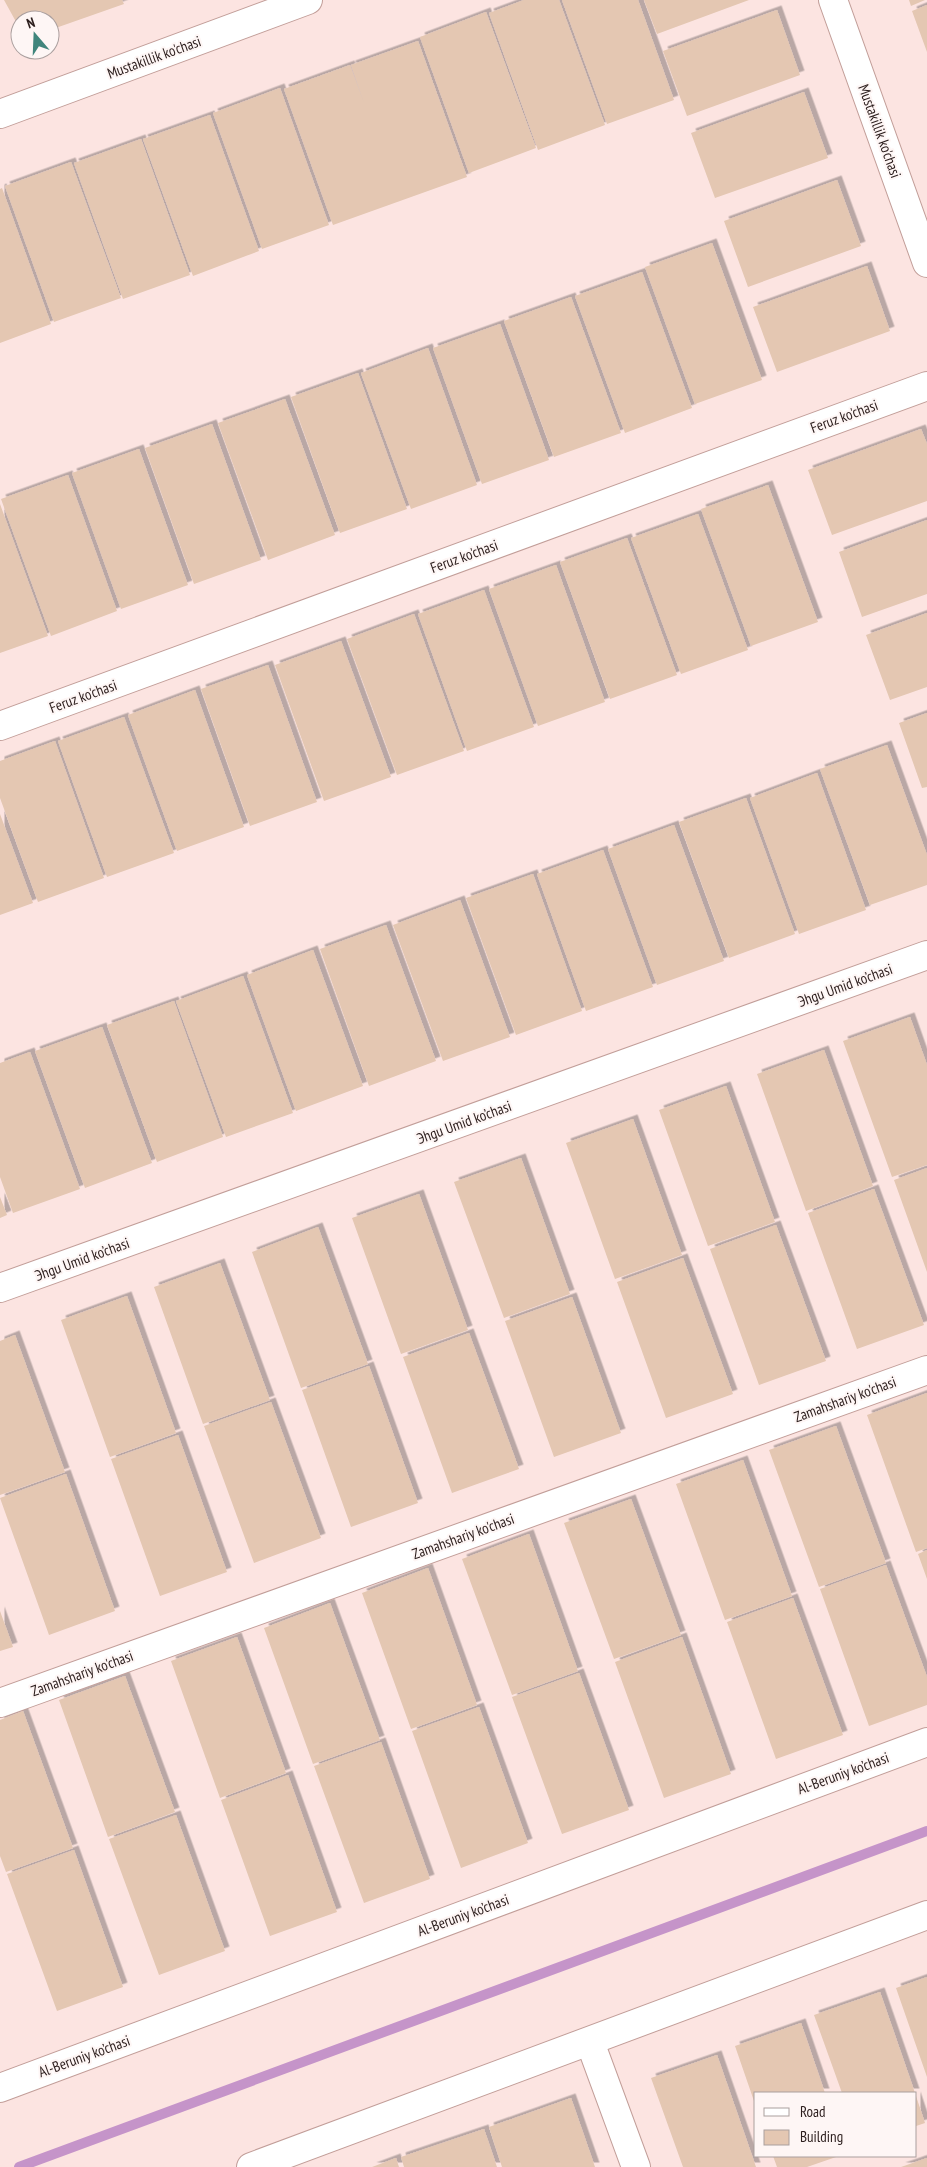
<svg xmlns="http://www.w3.org/2000/svg" width="927" height="2167" viewBox="0 0 927 2167" font-family="'PT Sans Narrow',sans-serif">
<defs>
<filter id="shadow"><feDropShadow dx="4.5" dy="-4.5" stdDeviation="0" flood-color="#0004"/></filter>
</defs>
<rect width="100%" height="100%" fill="#fce4e1"/>
<g fill="none" stroke-linecap="round" stroke-linejoin="round">
<!-- stream -->
<path stroke="#c594c9" stroke-width="10" d="M 19,2167 L 927,1831"/>
</g>
<!-- building -->
<path fill="#e4c7b2" filter="url(#shadow)" d="M 4,0 L 122,0 L 124,4 L 50,30 L 50,20 L 20,20 L 20,29 Z
M 524,0 L 559,0 L 605,125 L 538,150 L 489,13 Z
M 562,0 L 638,0 L 674,100 L 607,124 Z
M 644,0 L 749,0 L 657,34 Z
M 909,0 L 925,0 L 911,6 Z
M 927,5 L 927,52 L 912,11 Z
M 777,10 L 800,75 L 687,116 L 663,51 Z
M 486,12 L 536,148 L 469,173 L 420,37 Z
M 418,41 L 467,177 L 333,225 L 284,89 L 350,65 L 364,103 L 351,65 Z
M 280,88 L 329,225 L 262,249 L 213,113 Z
M 804,92 L 828,158 L 715,198 L 691,133 Z
M 210,115 L 259,251 L 193,276 L 143,139 Z
M 141,139 L 190,275 L 123,299 L 74,163 Z
M 71,162 L 121,298 L 54,322 L 5,186 Z
M 837,180 L 861,246 L 748,287 L 724,221 Z
M 2,188 L 51,324 L 0,343 L 0,189 Z
M 712,243 L 762,380 L 695,404 L 645,267 Z
M 867,266 L 890,331 L 777,372 L 753,307 Z
M 642,272 L 692,408 L 625,433 L 575,296 Z
M 571,297 L 621,433 L 554,457 L 504,321 Z
M 500,324 L 549,460 L 482,484 L 433,348 Z
M 428,348 L 477,485 L 411,509 L 361,373 Z
M 358,373 L 407,509 L 340,533 L 291,397 Z
M 285,399 L 335,535 L 268,560 L 218,423 Z
M 212,424 L 261,560 L 194,584 L 145,448 Z
M 921,429 L 927,444 L 927,501 L 832,535 L 808,470 Z
M 139,449 L 188,585 L 121,609 L 72,473 Z
M 68,475 L 117,611 L 51,636 L 1,499 Z
M 768,485 L 818,622 L 751,646 L 701,509 Z
M 0,504 L 48,636 L 0,653 Z
M 698,514 L 748,650 L 681,674 L 631,538 Z
M 927,520 L 927,594 L 862,617 L 839,552 Z
M 627,538 L 677,675 L 610,699 L 560,562 Z
M 556,565 L 605,702 L 538,726 L 489,589 Z
M 484,590 L 534,727 L 467,751 L 418,614 Z
M 927,613 L 927,687 L 890,700 L 866,635 Z
M 414,614 L 464,751 L 397,775 L 347,639 Z
M 341,641 L 391,777 L 324,801 L 275,665 Z
M 268,665 L 317,802 L 250,826 L 201,689 Z
M 195,690 L 244,827 L 177,851 L 128,715 Z
M 927,713 L 927,787 L 922,788 L 899,723 Z
M 124,717 L 174,853 L 107,877 L 58,741 Z
M 55,741 L 104,878 L 38,902 L 0,798 L 0,761 Z
M 887,745 L 927,855 L 927,885 L 870,905 L 820,769 Z
M 817,773 L 866,910 L 799,934 L 750,798 Z
M 746,798 L 795,934 L 729,958 L 679,822 Z
M 0,814 L 33,903 L 0,915 Z
M 674,825 L 724,961 L 657,985 L 608,849 Z
M 603,850 L 653,987 L 586,1011 L 537,874 Z
M 533,874 L 582,1011 L 516,1035 L 466,898 Z
M 460,900 L 510,1037 L 443,1061 L 393,925 Z
M 386,925 L 436,1061 L 369,1086 L 320,949 Z
M 313,950 L 363,1086 L 296,1111 L 247,975 Z
M 243,976 L 293,1113 L 226,1137 L 176,1001 Z
M 174,1001 L 223,1137 L 157,1162 L 107,1025 Z
M 910,1017 L 927,1065 L 927,1165 L 892,1177 L 843,1041 Z
M 102,1027 L 152,1163 L 85,1188 L 35,1051 Z
M 824,1050 L 873,1186 L 806,1211 L 757,1074 Z
M 30,1052 L 80,1189 L 13,1213 L 0,1177 L 0,1063 Z
M 726,1086 L 775,1222 L 708,1246 L 659,1110 Z
M 633,1119 L 682,1255 L 615,1279 L 566,1143 Z
M 521,1158 L 570,1294 L 504,1318 L 454,1182 Z
M 927,1168 L 927,1272 L 894,1180 Z
M 874,1189 L 924,1325 L 857,1349 L 808,1213 Z
M 419,1194 L 468,1330 L 401,1354 L 352,1218 Z
M 0,1197 L 7,1215 L 0,1218 Z
M 776,1225 L 826,1361 L 759,1385 L 710,1249 Z
M 318,1227 L 368,1364 L 301,1388 L 252,1252 Z
M 683,1258 L 733,1394 L 666,1418 L 617,1282 Z
M 220,1263 L 270,1400 L 203,1424 L 154,1287 Z
M 127,1296 L 176,1433 L 110,1457 L 61,1320 Z
M 572,1297 L 621,1433 L 554,1457 L 505,1321 Z
M 469,1333 L 519,1469 L 452,1493 L 403,1357 Z
M 15,1335 L 65,1472 L 0,1495 L 0,1341 Z
M 369,1366 L 418,1503 L 351,1527 L 302,1390 Z
M 927,1393 L 927,1548 L 916,1552 L 867,1415 Z
M 271,1402 L 321,1538 L 254,1563 L 204,1426 Z
M 836,1426 L 886,1563 L 819,1587 L 769,1450 Z
M 178,1435 L 227,1572 L 160,1596 L 111,1459 Z
M 743,1460 L 792,1596 L 725,1620 L 676,1484 Z
M 66,1474 L 115,1611 L 49,1635 L 0,1498 Z
M 631,1499 L 681,1635 L 614,1659 L 564,1523 Z
M 529,1534 L 578,1671 L 512,1695 L 462,1559 Z
M 927,1550 L 927,1579 L 918,1554 Z
M 886,1565 L 927,1677 L 927,1705 L 869,1726 L 820,1589 Z
M 428,1568 L 477,1705 L 411,1729 L 362,1593 Z
M 793,1598 L 843,1735 L 776,1759 L 727,1622 Z
M 330,1603 L 380,1740 L 313,1764 L 264,1628 Z
M 0,1611 L 13,1647 L 0,1651 Z
M 237,1637 L 286,1773 L 220,1798 L 171,1661 Z
M 682,1637 L 731,1774 L 664,1798 L 615,1662 Z
M 579,1673 L 629,1810 L 562,1834 L 512,1697 Z
M 125,1676 L 175,1812 L 108,1837 L 59,1700 Z
M 479,1707 L 528,1843 L 461,1868 L 412,1731 Z
M 23,1711 L 73,1848 L 6,1872 L 0,1856 L 0,1720 Z
M 381,1742 L 430,1879 L 364,1903 L 314,1766 Z
M 288,1775 L 337,1912 L 270,1936 L 221,1800 Z
M 176,1815 L 225,1951 L 159,1975 L 109,1839 Z
M 74,1850 L 123,1987 L 57,2011 L 7,1874 Z
M 927,1977 L 927,2077 L 896,1988 Z
M 880,1992 L 915,2093 L 842,2093 L 814,2015 Z
M 801,2023 L 825,2093 L 756,2093 L 755,2104 L 735,2046 Z
M 717,2055 L 756,2167 L 683,2167 L 651,2078 Z
M 916,2096 L 925,2123 L 916,2126 Z
M 571,2098 L 595,2167 L 502,2167 L 489,2127 Z
M 484,2129 L 497,2167 L 404,2167 L 401,2157 Z
M 773,2156 L 839,2156 L 807,2167 L 777,2167 Z
M 396,2158 L 399,2167 L 372,2167 Z
M 927,2158 L 927,2167 L 901,2167 Z"/>
<g fill="none" stroke-linecap="round" stroke-linejoin="round">
<!-- street casing -->
<g stroke="#c29e99" stroke-width="30">
<path id="street" d="M 833,0 L 927,263
M 0,114 L 308,0
M 0,726 L 927,386
M 0,1288 L 927,955
M 0,1703 L 927,1370
M 590,2042 L 636,2167"/>
</g>
<!-- secondary casing -->
<g stroke="#c29e99" stroke-width="30">
<path id="secondary" d="M 0,2088 L 927,1742
M 251,2167 L 927,1915"/>
</g>
<!-- street -->
<use href="#street" stroke="#fff" stroke-width="28"/>
<!-- secondary -->
<use href="#secondary" stroke="#fff" stroke-width="28"/>
</g>
<g text-anchor="middle" dominant-baseline="central" stroke-width="4" stroke-linejoin="round" paint-order="stroke">
<!-- street labels -->
<g font-size="15" fill="#2b1d1c" stroke="#fef6f5">
<text transform="translate(154 57) rotate(-20)">Mustakillik ko'chasi</text>
<text transform="translate(880 131) rotate(70)">Mustakillik ko'chasi</text>
<text transform="translate(844 416) rotate(-20)">Feruz ko'chasi</text>
<text transform="translate(464 556) rotate(-20)">Feruz ko'chasi</text>
<text transform="translate(83 696) rotate(-20)">Feruz ko'chasi</text>
<text transform="translate(845 985) rotate(-20)">Эhgu Umid ko’chasi</text>
<text transform="translate(464 1122) rotate(-20)">Эhgu Umid ko’chasi</text>
<text transform="translate(82 1259) rotate(-20)">Эhgu Umid ko’chasi</text>
<text transform="translate(845 1399) rotate(-20)">Zamahshariy ko'chasi</text>
<text transform="translate(463 1536) rotate(-20)">Zamahshariy ko'chasi</text>
<text transform="translate(82 1673) rotate(-20)">Zamahshariy ko'chasi</text>
<text transform="translate(843 1773) rotate(-20)">Al-Beruniy ko’chasi</text>
<text transform="translate(463 1915) rotate(-20)">Al-Beruniy ko’chasi</text>
<text transform="translate(84 2056) rotate(-20)">Al-Beruniy ko’chasi</text>
</g>
</g>
<!-- legend -->
<rect x="754" y="2092" width="162" height="65" fill="#fef6f5" stroke="#aa9f9e"/>
<rect x="764" y="2108" width="25" height="8" fill="#ffffff" stroke="#aa9f9e"/>
<text x="800" y="2117" font-size="15" fill="#2b1d1c">Road</text>
<rect x="764" y="2130" width="25" height="15" fill="#e4c7b2" stroke="#aa9f9e"/>
<text x="800" y="2142" font-size="15" fill="#2b1d1c">Building</text>
<!-- north arrow -->
<g transform="translate(35 35) rotate(341)"><circle r="24" fill="#fef6f5" stroke="#aa9f9e"/>
<path d="M0-4L9 19L0 12L-9 19Z" fill="#40857c"/>
<text y="-8" font-size="14" font-weight="bold" text-anchor="middle" fill="#2b1d1c">N</text>
</g>
</svg>
